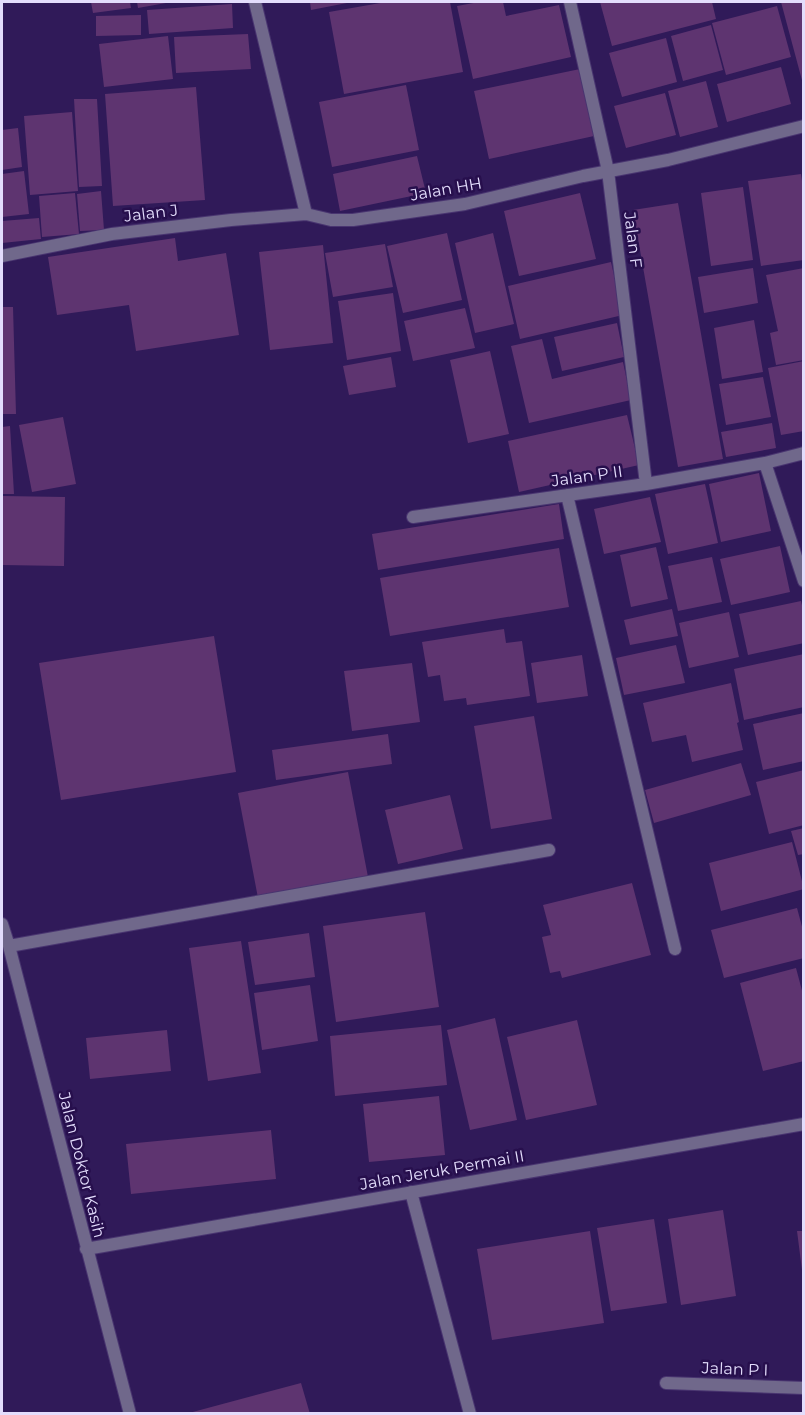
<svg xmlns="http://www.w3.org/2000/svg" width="805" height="1415" viewBox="0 0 805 1415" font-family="Montserrat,sans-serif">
<rect width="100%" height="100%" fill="#301a59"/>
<!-- building -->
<path fill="#5e3470" d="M 91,2 L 130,2 L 131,8 L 93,13 Z
M 137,2 L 166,2 L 166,3 L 138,8 Z
M 310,2 L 347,2 L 347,3 L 311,10 Z
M 386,2 L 450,2 L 463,72 L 344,94 L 329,12 Z
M 479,2 L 503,2 L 506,16 L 559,5 L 571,57 L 473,79 L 457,6 Z
M 600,2 L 712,2 L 716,19 L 612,46 Z
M 781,2 L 804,2 L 804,84 L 803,84 Z
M 232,4 L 233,28 L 149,34 L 147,10 Z
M 777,6 L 791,57 L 726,75 L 712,23 Z
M 141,15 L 141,35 L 96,36 L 96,16 Z
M 711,25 L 723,70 L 683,81 L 671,36 Z
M 248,34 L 251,69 L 176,73 L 174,37 Z
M 168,36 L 173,79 L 104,87 L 99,44 Z
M 666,38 L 677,82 L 622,97 L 609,53 Z
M 781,67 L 791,104 L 727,122 L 717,84 Z
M 580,69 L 594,136 L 489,159 L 474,91 Z
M 706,81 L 718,127 L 680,137 L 668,91 Z
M 406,85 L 419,150 L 332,167 L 319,102 Z
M 196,87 L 205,200 L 113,206 L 105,94 Z
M 665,93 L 676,135 L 626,148 L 614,106 Z
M 74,99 L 97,99 L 102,186 L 79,187 Z
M 72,112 L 78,191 L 30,195 L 24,116 Z
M 18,128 L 22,167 L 2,170 L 2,130 Z
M 417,156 L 426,193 L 340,211 L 333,174 Z
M 24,171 L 29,214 L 2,217 L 2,174 Z
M 801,174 L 804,194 L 804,260 L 761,266 L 748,181 Z
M 743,187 L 753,260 L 711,266 L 701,193 Z
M 101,191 L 104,230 L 80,231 L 77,194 Z
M 75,193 L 79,234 L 42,237 L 39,196 Z
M 580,193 L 596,259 L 519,276 L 504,211 Z
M 678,203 L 723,459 L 678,467 L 633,210 Z
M 39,218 L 41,239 L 2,243 L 2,221 Z
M 447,233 L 462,300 L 403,313 L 387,246 Z
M 493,233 L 514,324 L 475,333 L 455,243 Z
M 175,238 L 178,261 L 226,253 L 239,335 L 136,351 L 129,305 L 57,315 L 48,257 Z
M 385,244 L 393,287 L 333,297 L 325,253 Z
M 323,245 L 333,343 L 270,350 L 259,252 Z
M 611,262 L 623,315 L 520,339 L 508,286 Z
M 753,268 L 758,303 L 704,313 L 698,277 Z
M 804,268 L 804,360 L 776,365 L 770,333 L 778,331 L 766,275 Z
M 393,293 L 401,351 L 347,360 L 338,301 Z
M 2,307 L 13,307 L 16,414 L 2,414 Z
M 465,308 L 475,348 L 413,361 L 404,321 Z
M 754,320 L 763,372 L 722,379 L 714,328 Z
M 617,323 L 624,357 L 562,371 L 554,337 Z
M 542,339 L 552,379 L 623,362 L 631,400 L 529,423 L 511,346 Z
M 490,351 L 509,434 L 468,443 L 450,360 Z
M 391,357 L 396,387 L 349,395 L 343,366 Z
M 804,361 L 804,431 L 781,435 L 768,368 Z
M 763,377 L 771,417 L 726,425 L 719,384 Z
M 627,415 L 639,465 L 519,492 L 508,441 Z
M 63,417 L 76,484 L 32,492 L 19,425 Z
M 772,423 L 776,448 L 726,457 L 721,432 Z
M 10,426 L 14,494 L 2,494 L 2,427 Z
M 759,473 L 771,531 L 721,542 L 709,484 Z
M 705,484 L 718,543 L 668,554 L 655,494 Z
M 3,496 L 65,497 L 64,566 L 2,565 Z
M 650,497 L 661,542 L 604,554 L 594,509 Z
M 559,504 L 564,539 L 378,570 L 372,534 Z
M 780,546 L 790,592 L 731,605 L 720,559 Z
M 656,547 L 668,599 L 631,607 L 620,555 Z
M 559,548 L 569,607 L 390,636 L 380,578 Z
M 712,557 L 722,602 L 678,611 L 668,566 Z
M 801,601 L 804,614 L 804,643 L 748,655 L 739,614 Z
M 672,609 L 678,636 L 630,645 L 624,620 Z
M 729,612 L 739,657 L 689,668 L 679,623 Z
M 504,629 L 506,643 L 522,641 L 530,696 L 467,705 L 466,698 L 444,701 L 440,675 L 428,677 L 422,642 Z
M 214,636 L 236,772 L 61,800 L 39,663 Z
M 676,645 L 685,683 L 624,695 L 616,658 Z
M 804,654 L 804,707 L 744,720 L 734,669 Z
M 582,655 L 588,696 L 537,703 L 531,663 Z
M 412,663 L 420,722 L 352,731 L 344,671 Z
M 731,683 L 739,722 L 737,723 L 743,750 L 692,762 L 686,735 L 652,742 L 643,703 Z
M 804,713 L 804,761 L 763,770 L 753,724 Z
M 534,716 L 552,819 L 491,829 L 474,726 Z
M 388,734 L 392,764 L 276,780 L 272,750 Z
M 741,763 L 751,795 L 654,823 L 645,790 Z
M 804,770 L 804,825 L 769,834 L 756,782 Z
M 348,772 L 368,877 L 258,898 L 238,793 Z
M 450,795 L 463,849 L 398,864 L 385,810 Z
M 804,828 L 804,854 L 798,855 L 791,831 Z
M 792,842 L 804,889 L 721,911 L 709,863 Z
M 632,883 L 651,955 L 562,978 L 560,971 L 550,973 L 542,937 L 551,935 L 543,905 Z
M 797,908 L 804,934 L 804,958 L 724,978 L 711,930 Z
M 425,912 L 439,1007 L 336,1022 L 323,926 Z
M 309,933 L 315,977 L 255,985 L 248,942 Z
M 241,941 L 261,1073 L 208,1081 L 189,948 Z
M 796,968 L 804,998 L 804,1061 L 763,1071 L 740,983 Z
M 310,985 L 318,1041 L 262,1050 L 254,993 Z
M 495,1018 L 517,1120 L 470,1130 L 447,1030 Z
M 577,1020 L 597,1105 L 526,1120 L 507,1037 Z
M 441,1025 L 447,1085 L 335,1096 L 330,1036 Z
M 167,1030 L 171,1071 L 90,1079 L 86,1038 Z
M 439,1096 L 445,1155 L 369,1162 L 363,1104 Z
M 271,1130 L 276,1179 L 131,1194 L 126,1144 Z
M 723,1210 L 736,1296 L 681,1305 L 668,1219 Z
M 654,1219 L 667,1303 L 611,1311 L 597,1228 Z
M 590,1231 L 604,1323 L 492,1340 L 477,1249 Z
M 797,1231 L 804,1231 L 804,1270 L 802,1270 Z
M 301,1383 L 310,1414 L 189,1414 L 189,1413 Z"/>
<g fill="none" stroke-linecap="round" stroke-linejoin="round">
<!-- minor casing -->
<g stroke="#493570" stroke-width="14">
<path id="minor" d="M 255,2 L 306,214
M 570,2 L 608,171 L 646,484
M 2,256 L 112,234 L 231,220 L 306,214 L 331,220 L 353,220 L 465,204 L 583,176 L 668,160 L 804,126
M 765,463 L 804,581
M 567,495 L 675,949
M 413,517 L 646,484 L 765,463 L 804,453
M 2,924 L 9,946 L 130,1414
M 9,946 L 549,850
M 411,1192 L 470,1414
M 86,1249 L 804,1124
M 666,1383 L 804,1388"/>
</g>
<!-- minor -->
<use href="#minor" stroke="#70688b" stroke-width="12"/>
</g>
<g text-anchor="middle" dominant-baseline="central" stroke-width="5" stroke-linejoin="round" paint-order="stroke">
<!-- street labels -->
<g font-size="16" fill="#e3ddfc" stroke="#270f4d">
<text transform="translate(446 189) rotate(-10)">Jalan HH</text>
<text transform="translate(151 213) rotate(-7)">Jalan J</text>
<text transform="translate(633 240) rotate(83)">Jalan F</text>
<text transform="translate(587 476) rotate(-8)">Jalan P II</text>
<text transform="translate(82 1165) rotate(76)">Jalan Doktor Kasih</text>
<text transform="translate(442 1170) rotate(-10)">Jalan Jeruk Permai II</text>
<text transform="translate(735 1369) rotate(2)">Jalan P I</text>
</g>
</g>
<!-- border -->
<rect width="805" height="1415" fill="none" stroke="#e3ddfc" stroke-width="6"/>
</svg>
